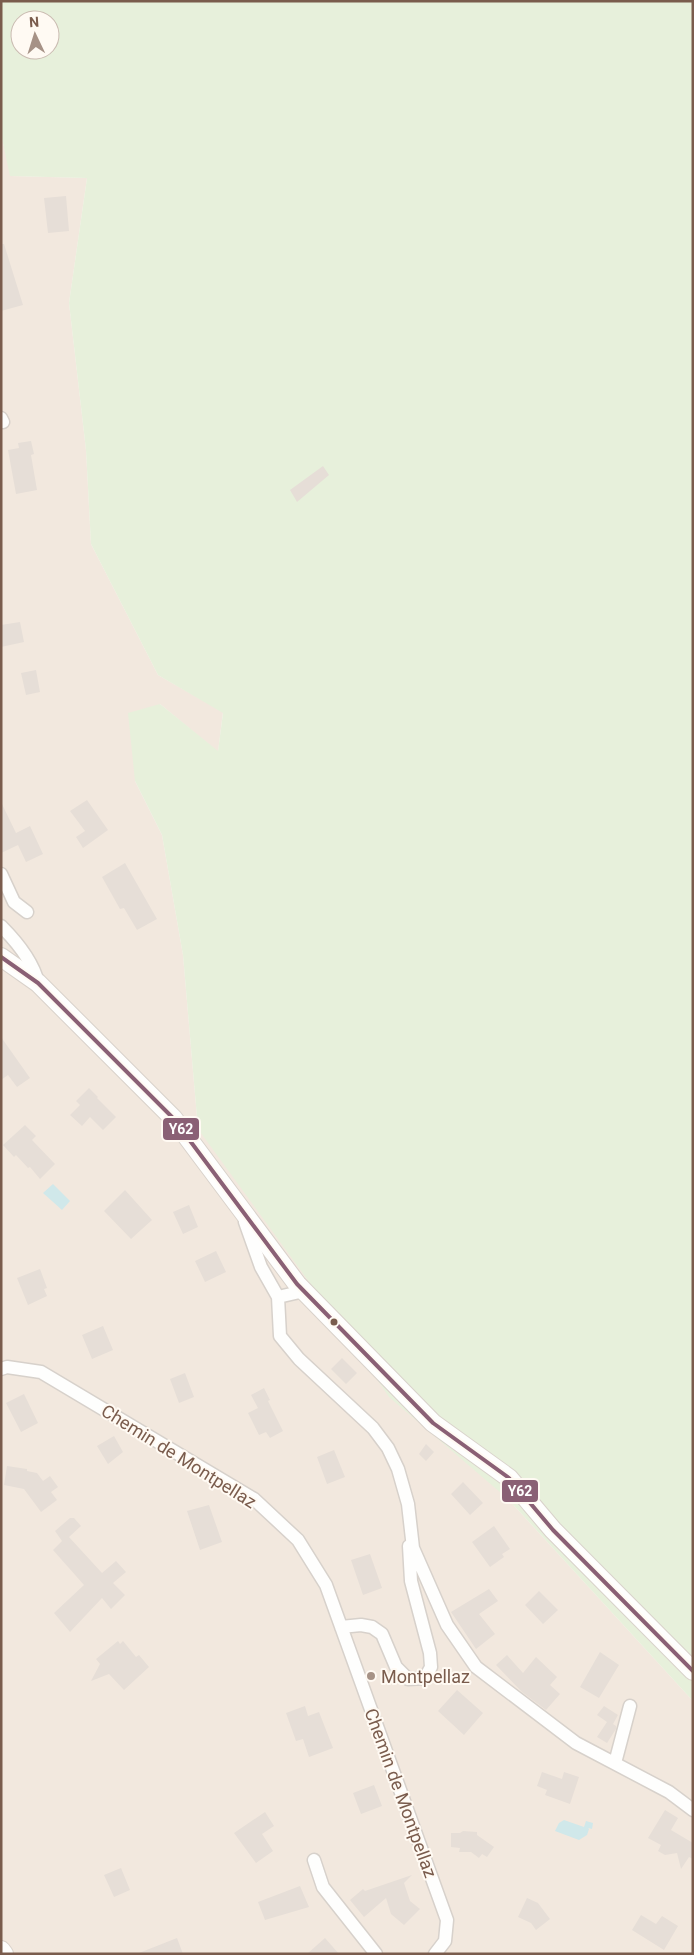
<svg xmlns="http://www.w3.org/2000/svg" width="694" height="1955" viewBox="0 0 694 1955" font-family="Roboto,sans-serif">
<rect width="100%" height="100%" fill="#f9f5f0"/>
<!-- residential -->
<path fill="#f2e8de" d="M 1,134 L 11,176 L 87,178 L 69,303 L 86,450 L 91,544 L 158,675 L 223,712 L 218,752 L 160,704 L 135,781 L 162,835 L 183,955 L 198,1129 L 508,1499 L 693,1701 L 693,1954 L 1,1954 Z"/>
<!-- green -->
<path fill="#e7f0db" fill-rule="evenodd" d="M 1,1 L 693,1 L 693,1701 L 508,1499 L 389,1397 L 328,1308 L 198,1129 L 183,955 L 162,835 L 135,781 L 128,713 L 160,704 L 218,751 L 223,713 L 158,675 L 91,544 L 86,450 L 69,303 L 87,178 L 10,176 L 1,134 ZM 20,20 L 50,20 L 50,50 L 20,50 Z"/>
<!-- water -->
<path fill="#d0e8ea" d="M 53,1184 L 70,1201 L 62,1210 L 43,1193 Z
M 564,1820 L 584,1827 L 586,1821 L 593,1823 L 592,1829 L 588,1828 L 589,1829 L 587,1835 L 579,1840 L 555,1831 L 559,1823 Z"/>
<!-- building -->
<path fill="#e6ded7" d="M 66,196 L 69,231 L 48,233 L 44,198 Z
M 1,244 L 4,244 L 23,305 L 1,311 Z
M 31,441 L 34,454 L 31,455 L 37,490 L 16,494 L 8,450 L 19,448 L 18,443 Z
M 323,466 L 329,475 L 297,502 L 290,490 Z
M 20,622 L 24,642 L 1,647 L 1,625 Z
M 36,670 L 40,692 L 26,695 L 21,673 Z
M 87,800 L 108,830 L 83,848 L 76,837 L 85,831 L 70,811 Z
M 1,802 L 16,833 L 30,826 L 43,854 L 26,862 L 18,845 L 1,853 Z
M 125,863 L 157,919 L 137,930 L 124,908 L 120,909 L 102,877 Z
M 1,1037 L 30,1078 L 17,1087 L 8,1075 L 1,1080 Z
M 89,1088 L 98,1097 L 97,1098 L 116,1117 L 103,1130 L 90,1117 L 82,1126 L 70,1115 L 80,1105 L 76,1101 Z
M 25,1125 L 36,1136 L 32,1140 L 55,1164 L 40,1179 L 30,1167 L 28,1168 L 16,1155 L 14,1157 L 3,1145 Z
M 125,1190 L 152,1220 L 131,1239 L 104,1211 Z
M 189,1205 L 198,1227 L 183,1234 L 173,1212 Z
M 216,1251 L 226,1272 L 205,1282 L 195,1261 Z
M 40,1269 L 47,1288 L 44,1289 L 47,1296 L 28,1305 L 17,1278 Z
M 103,1326 L 113,1350 L 92,1359 L 82,1335 Z
M 342,1358 L 357,1373 L 346,1384 L 331,1369 Z
M 185,1373 L 194,1397 L 179,1403 L 170,1379 Z
M 264,1388 L 270,1400 L 268,1401 L 283,1431 L 270,1438 L 266,1432 L 259,1435 L 248,1413 L 258,1408 L 251,1395 Z
M 24,1394 L 38,1423 L 21,1432 L 6,1403 Z
M 114,1436 L 123,1452 L 108,1464 L 97,1446 Z
M 426,1444 L 434,1452 L 426,1461 L 419,1454 Z
M 334,1450 L 345,1477 L 327,1484 L 317,1457 Z
M 7,1466 L 27,1469 L 27,1471 L 37,1473 L 43,1481 L 50,1476 L 58,1487 L 51,1492 L 57,1500 L 41,1512 L 24,1489 L 4,1485 Z
M 463,1482 L 483,1503 L 470,1515 L 451,1494 Z
M 209,1505 L 222,1542 L 200,1550 L 187,1511 Z
M 70,1518 L 74,1518 L 81,1526 L 69,1537 L 102,1573 L 116,1561 L 126,1572 L 113,1583 L 125,1595 L 111,1609 L 102,1598 L 70,1632 L 54,1613 L 84,1585 L 53,1550 L 62,1541 L 55,1531 Z
M 494,1526 L 510,1549 L 502,1554 L 504,1557 L 490,1567 L 472,1542 Z
M 370,1554 L 382,1588 L 363,1595 L 351,1560 Z
M 489,1589 L 498,1601 L 479,1614 L 495,1634 L 476,1649 L 451,1612 Z
M 539,1591 L 558,1610 L 543,1624 L 525,1605 Z
M 118,1641 L 120,1644 L 123,1641 L 136,1657 L 139,1655 L 149,1667 L 124,1690 L 109,1674 L 91,1681 L 100,1664 L 96,1659 Z
M 600,1652 L 619,1665 L 599,1698 L 580,1687 Z
M 507,1655 L 523,1673 L 536,1657 L 557,1677 L 550,1685 L 560,1694 L 546,1710 L 522,1692 L 496,1665 Z
M 457,1690 L 483,1713 L 464,1735 L 438,1711 Z
M 305,1706 L 308,1716 L 319,1712 L 333,1748 L 309,1757 L 303,1739 L 296,1741 L 286,1713 Z
M 604,1706 L 618,1715 L 613,1724 L 616,1726 L 616,1729 L 607,1743 L 597,1737 L 607,1722 L 597,1715 Z
M 542,1772 L 562,1779 L 564,1772 L 579,1777 L 570,1804 L 545,1795 L 547,1790 L 537,1786 Z
M 374,1785 L 382,1806 L 361,1814 L 353,1793 Z
M 665,1810 L 678,1818 L 671,1830 L 693,1843 L 693,1859 L 689,1857 L 681,1869 L 677,1853 L 665,1855 L 658,1851 L 661,1845 L 648,1838 Z
M 265,1812 L 274,1826 L 262,1834 L 273,1851 L 256,1863 L 234,1833 Z
M 463,1831 L 477,1832 L 477,1835 L 494,1847 L 487,1857 L 482,1854 L 479,1858 L 471,1852 L 459,1852 L 460,1848 L 451,1847 L 451,1833 L 460,1833 Z
M 121,1868 L 130,1890 L 114,1897 L 104,1875 Z
M 412,1875 L 404,1883 L 410,1901 L 420,1909 L 404,1925 L 391,1914 L 386,1898 L 364,1917 L 350,1900 L 363,1889 L 365,1891 Z
M 300,1886 L 309,1907 L 265,1920 L 258,1902 Z
M 527,1898 L 538,1903 L 550,1919 L 536,1930 L 531,1923 L 518,1917 Z
M 641,1915 L 656,1924 L 662,1916 L 678,1926 L 664,1950 L 632,1930 Z
M 177,1938 L 183,1954 L 139,1954 L 139,1953 Z
M 325,1938 L 339,1954 L 307,1954 Z"/>
<g fill="none" stroke-linecap="round" stroke-linejoin="round">
<!-- minor casing -->
<g stroke="#d7d1cb" stroke-width="15">
<path id="minor" d="M 1,418 L 3,422
M 1,874 L 14,902 L 27,912
M 1,926 C 17,942 33,961 38,983
M 245,1222 L 261,1267 L 278,1297 L 280,1336 L 299,1359 L 373,1428 L 388,1448 L 398,1469 L 408,1504 L 413,1548 L 447,1625 L 476,1667 L 576,1743 L 669,1792 L 693,1810
M 278,1297 L 304,1291
M 1,1369 L 7,1367 L 41,1372 L 254,1499 L 298,1540 L 326,1585 L 447,1920 L 445,1941 L 435,1954
M 341,1627 L 361,1625 L 372,1627 L 382,1634 L 396,1667 L 408,1679 L 425,1678 L 431,1667 L 430,1653 L 411,1581 L 409,1546
M 615,1763 L 630,1706
M 314,1860 L 323,1887 L 376,1954"/>
</g>
<!-- secondary casing -->
<g stroke="#d9d2cb" stroke-width="20">
<path id="secondary" d="M 1,957 L 38,983 L 173,1118 L 297,1284 L 433,1423 L 509,1478 L 553,1530 L 693,1671
M 1,1950 L 4,1954"/>
</g>
<!-- minor -->
<use href="#minor" stroke="#fefefd" stroke-width="12"/>
<!-- secondary -->
<use href="#secondary" stroke="#fefefd" stroke-width="18"/>
<!-- bus-1 casing -->
<g stroke="#fffaf3" stroke-width="8">
<path id="bus-1" d="M 1,957 L 38,983 L 173,1118 L 297,1284 L 433,1423 L 509,1478 L 553,1530 L 693,1671"/>
</g>
<!-- bus-1 -->
<use href="#bus-1" stroke="#8a6075" stroke-width="4"/>
</g>
<!-- markers -->
<circle fill="#7a5c4d" stroke="#fffaf3" stroke-width="2" cx="334" cy="1322" r="4.5"/>
<circle fill="#a69286" stroke="#fffaf3" stroke-width="2" cx="371" cy="1676" r="5"/>
<g text-anchor="middle" dominant-baseline="central" stroke-width="4" stroke-linejoin="round" paint-order="stroke">
<!-- street labels -->
<g font-size="18" fill="#7a5c4d" stroke="#fffaf3">
<text transform="translate(179 1456) rotate(32)">Chemin de Montpellaz</text>
<text transform="translate(401 1793) rotate(70)">Chemin de Montpellaz</text>
</g>
<!-- poi labels -->
<g font-size="18" fill="#7a5c4d" stroke="#fffaf3" text-anchor="start">
<text x="381" y="1676">Montpellaz</text>
</g>
</g>
<g stroke="#fffaf3" stroke-width="2">
<rect x="162" y="1117" width="38" height="24" rx="5" fill="#8a6075"/>
<rect x="501" y="1479" width="38" height="24" rx="5" fill="#8a6075"/>
</g>
<g font-size="14" text-anchor="middle" font-weight="bold" fill="#fff">
<text x="181" y="1134">Y62</text>
<text x="520" y="1496">Y62</text>
</g>
<!-- border -->
<rect width="694" height="1955" fill="none" stroke="#7a5c4d" stroke-width="5"/>
<!-- north arrow -->
<g transform="translate(35 35) rotate(356)"><circle r="24" fill="#fffaf3" stroke="#cabbb1"/>
<path d="M0-4L9 19L0 12L-9 19Z" fill="#a69286"/>
<text y="-8" font-size="14" font-weight="bold" text-anchor="middle" fill="#7a5c4d">N</text>
</g>
</svg>
